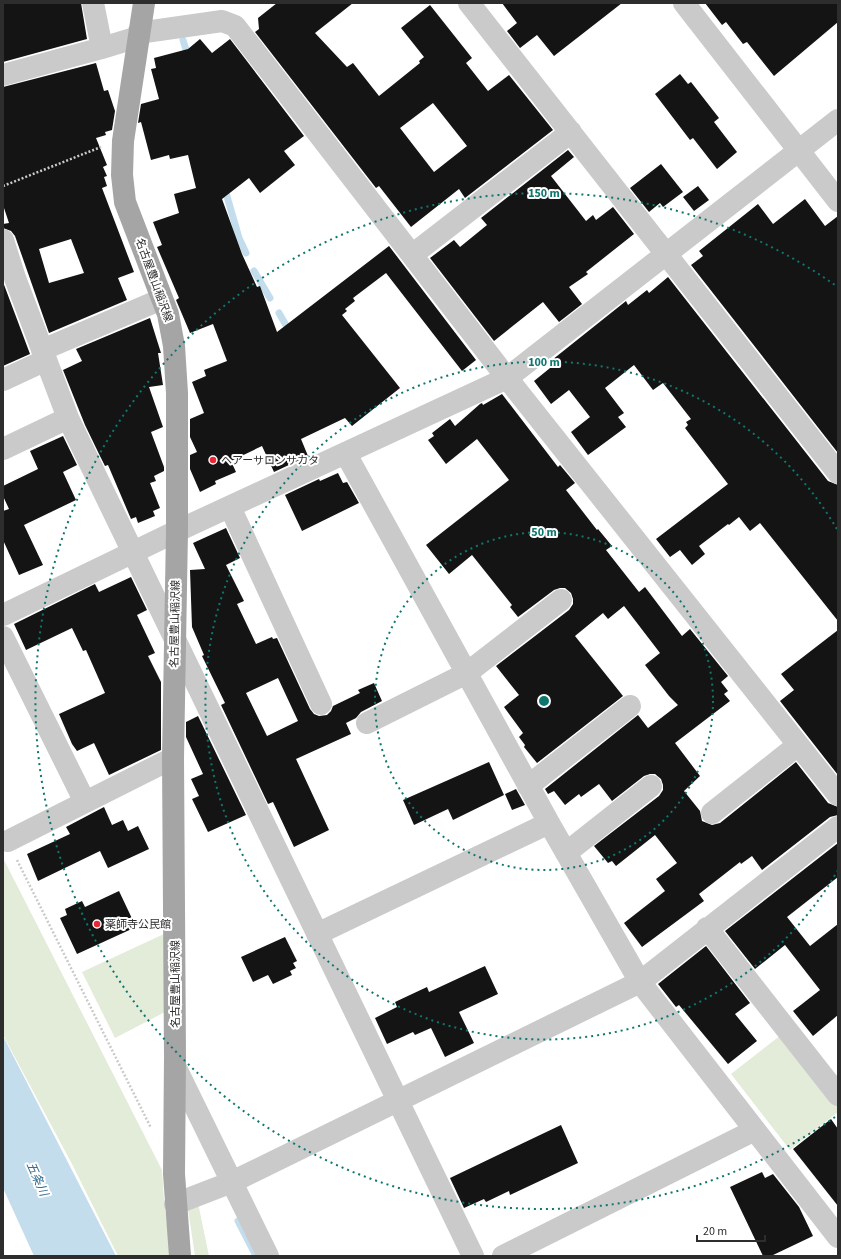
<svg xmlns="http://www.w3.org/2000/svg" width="841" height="1259" viewBox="0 0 841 1259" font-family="'Source Sans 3','Noto Sans JP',sans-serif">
<rect width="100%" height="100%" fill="#fff"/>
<!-- green -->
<path fill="#e3ebd9" d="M 3,858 L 162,1170 L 164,1200 L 171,1256 L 118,1256 L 72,1164 L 3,1035 Z
M 164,934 L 165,1012 L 115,1038 L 82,972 Z
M 781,1035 L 838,1107 L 838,1112 L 790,1150 L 731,1074 Z
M 198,1203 L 209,1256 L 195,1256 L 188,1209 Z"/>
<!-- water -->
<path fill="#c4ddec" d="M 3,1036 L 116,1256 L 34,1256 L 3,1188 Z"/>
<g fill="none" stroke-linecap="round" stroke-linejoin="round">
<!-- stream -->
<path stroke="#c4ddec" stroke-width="7" d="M 183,40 L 189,59
M 224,186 L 239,238 L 246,253
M 254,271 L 270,298
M 279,313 L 291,334
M 238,1221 L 256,1256"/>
</g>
<!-- building -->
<path fill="#141414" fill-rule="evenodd" d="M 3,3 L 81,3 L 87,39 L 3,62 Z
M 277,3 L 353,3 L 315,33 L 347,67 L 353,63 L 379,96 L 420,63 L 419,61 L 424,57 L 401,28 L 430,5 L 472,58 L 466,63 L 488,91 L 509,75 L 553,130 L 465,198 L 459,189 L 411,227 L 379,186 L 376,188 L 255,32 L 259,29 L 258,18 ZM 433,103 L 467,146 L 434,172 L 400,128 Z
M 502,3 L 622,3 L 554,56 L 537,35 L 520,48 L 507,31 L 517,23 Z
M 705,3 L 838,3 L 838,22 L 774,76 L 747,42 L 743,44 L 726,22 L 722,25 Z
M 200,39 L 212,53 L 230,39 L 304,136 L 284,151 L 295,165 L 260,193 L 249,178 L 222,199 L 242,254 L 257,287 L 260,286 L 277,332 L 389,246 L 476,360 L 462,371 L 386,273 L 353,298 L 355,301 L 345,309 L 347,311 L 342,315 L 400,388 L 352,426 L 345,418 L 301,439 L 308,456 L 274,472 L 262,446 L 231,461 L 236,472 L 215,481 L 216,484 L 200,492 L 190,469 L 190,455 L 197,452 L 190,437 L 190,419 L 204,413 L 192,382 L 206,376 L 204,370 L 227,361 L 213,324 L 190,333 L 176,300 L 179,298 L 157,247 L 162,245 L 153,222 L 179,213 L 174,194 L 196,188 L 188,155 L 170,159 L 169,155 L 151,160 L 141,122 L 138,123 L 141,104 L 159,99 L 151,69 L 156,68 L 154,58 L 188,49 Z
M 96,63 L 104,91 L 108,90 L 115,111 L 112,130 L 105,132 L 106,135 L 96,138 L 107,165 L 103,167 L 107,176 L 104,177 L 107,186 L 102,188 L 134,272 L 118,278 L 127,300 L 49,333 L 15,236 L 11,231 L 3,228 L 3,224 L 9,223 L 3,205 L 3,87 ZM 71,239 L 84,273 L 49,283 L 39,249 Z
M 680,74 L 688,84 L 691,82 L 719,118 L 714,122 L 737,152 L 717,169 L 693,138 L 690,140 L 655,94 Z
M 568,150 L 574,157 L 551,176 L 586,221 L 593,215 L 596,220 L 613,207 L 634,234 L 586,272 L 588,274 L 569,287 L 582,304 L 559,322 L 543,302 L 494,341 L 430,258 L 454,240 L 460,247 L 487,225 L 481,218 Z
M 661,164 L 683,192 L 663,207 L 660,203 L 649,212 L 630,188 Z
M 698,186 L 709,200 L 694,211 L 683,197 Z
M 805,199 L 825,226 L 838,216 L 838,453 L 691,265 L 703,256 L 699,251 L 758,204 L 773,224 Z
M 668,277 L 828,481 L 838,485 L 838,621 L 760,523 L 750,531 L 739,517 L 729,525 L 728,524 L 699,546 L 705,554 L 692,565 L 680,550 L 670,557 L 656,539 L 728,484 L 685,428 L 688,425 L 686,422 L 691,419 L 663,383 L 653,390 L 634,365 L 605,388 L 624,413 L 618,417 L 626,427 L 588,455 L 571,432 L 590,417 L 569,390 L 551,404 L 534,381 L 555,364 L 552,360 L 626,301 L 628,305 L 647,290 L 649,293 Z
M 3,282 L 30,354 L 3,366 Z
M 150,318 L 161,353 L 158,353 L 163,385 L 149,387 L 163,427 L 151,432 L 164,467 L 164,471 L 154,476 L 156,481 L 150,483 L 160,508 L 153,511 L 155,516 L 138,523 L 136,517 L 131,519 L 108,465 L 105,466 L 99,454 L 85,425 L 63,370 L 82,361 L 76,349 Z
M 502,394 L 558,467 L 560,465 L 575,483 L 566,490 L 597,530 L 598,529 L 612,546 L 606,550 L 639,592 L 645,587 L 682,636 L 690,629 L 728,676 L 721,682 L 728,691 L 724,694 L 730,701 L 675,743 L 700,776 L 684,791 L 700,811 L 702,821 L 712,825 L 720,823 L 796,762 L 828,803 L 838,807 L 838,815 L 830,817 L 762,870 L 752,856 L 741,864 L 740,862 L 699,894 L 704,901 L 642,947 L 624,923 L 665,891 L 656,879 L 677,863 L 655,835 L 616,866 L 612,861 L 608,863 L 594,846 L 659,796 L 663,790 L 663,785 L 661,779 L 655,774 L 650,774 L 644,776 L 612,801 L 599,784 L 581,797 L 579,794 L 565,805 L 554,791 L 548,794 L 545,789 L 638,715 L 648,728 L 678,705 L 669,696 L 645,665 L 660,653 L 624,606 L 608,619 L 603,613 L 575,636 L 623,696 L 537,763 L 524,747 L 525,745 L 519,737 L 523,733 L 504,707 L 519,695 L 496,666 L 569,610 L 573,604 L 573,599 L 571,593 L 565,588 L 560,588 L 554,590 L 518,617 L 510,607 L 512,605 L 472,555 L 449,574 L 426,545 L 509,480 L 477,439 L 446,464 L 428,440 L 434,436 L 432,433 L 450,419 L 455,426 L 480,404 L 482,403 L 483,405 Z
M 63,436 L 77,465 L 63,472 L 76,500 L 24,525 L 43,565 L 19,575 L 3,540 L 3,511 L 9,509 L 3,496 L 3,486 L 38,469 L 30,451 Z
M 338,473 L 343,483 L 347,482 L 359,503 L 302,531 L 285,495 L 319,479 L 320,481 Z
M 226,528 L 240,558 L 226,565 L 244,601 L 237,604 L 256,644 L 272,637 L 273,639 L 277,638 L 310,709 L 314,714 L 319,716 L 327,715 L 331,711 L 333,706 L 360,693 L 358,690 L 374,683 L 382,701 L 361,712 L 356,718 L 346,723 L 351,734 L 296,759 L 329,830 L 294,847 L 273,802 L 268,804 L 221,705 L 225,703 L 202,656 L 204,655 L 192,627 L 190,570 L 205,569 L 193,543 ZM 278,678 L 298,721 L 267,736 L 246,693 Z
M 131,577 L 147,610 L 137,615 L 155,653 L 148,656 L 161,682 L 161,750 L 109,775 L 94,743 L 77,751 L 72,744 L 59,714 L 105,693 L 86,650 L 83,651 L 72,628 L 26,650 L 14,624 L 95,584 L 99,592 Z
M 838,630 L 838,775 L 780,701 L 794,690 L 781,674 Z
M 198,716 L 246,815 L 208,832 L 192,799 L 199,796 L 191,779 L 203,774 L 186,737 L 186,722 Z
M 489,762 L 504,795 L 453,820 L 448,809 L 414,825 L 403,800 Z
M 516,789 L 525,805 L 512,810 L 505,794 Z
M 104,807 L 112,825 L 123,820 L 128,831 L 138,826 L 149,849 L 108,868 L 100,851 L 38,881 L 27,854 L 70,834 L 66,827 Z
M 838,843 L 838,877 L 787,917 L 810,946 L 838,924 L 838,1015 L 813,1036 L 793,1011 L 820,990 L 785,945 L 755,969 L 725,931 Z
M 119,891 L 136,927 L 77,954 L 60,918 L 67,915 L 65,909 L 82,901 L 85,907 Z
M 285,937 L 297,961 L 293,963 L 296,968 L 290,971 L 292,975 L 273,984 L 268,975 L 253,982 L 241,957 Z
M 706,946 L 750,1003 L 735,1014 L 757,1041 L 728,1064 L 679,1005 L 676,1007 L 658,984 Z
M 485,966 L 498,994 L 459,1012 L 474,1043 L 445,1057 L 431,1028 L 415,1035 L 413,1032 L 387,1044 L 375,1018 L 397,1007 L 395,1002 L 427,987 L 429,992 Z
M 831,1119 L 838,1129 L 838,1206 L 793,1149 Z
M 561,1125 L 578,1163 L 510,1195 L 509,1191 L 486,1202 L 484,1199 L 464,1208 L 450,1178 Z
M 762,1172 L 765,1178 L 773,1174 L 799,1207 L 813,1236 L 771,1256 L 763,1256 L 730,1187 Z"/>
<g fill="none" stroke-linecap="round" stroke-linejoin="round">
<!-- path -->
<path stroke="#cacaca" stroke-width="2.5" stroke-dasharray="2 2" stroke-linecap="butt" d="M 3,186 L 101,147
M 17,860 L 151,1128"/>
<!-- minor -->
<path stroke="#cacaca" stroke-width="22" d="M 93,3 L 102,48 L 138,37
M 469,3 L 838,473
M 684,3 L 838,201
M 138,33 L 222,21 L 235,26 L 507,378 L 838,795
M 3,75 L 102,48
M 3,240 L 15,278 L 68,418 L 473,1256
M 412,255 L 571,132
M 42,350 L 162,299
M 3,380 L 46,360
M 3,449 L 68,418
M 346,454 L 549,823 L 640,982 L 838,1237
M 230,507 L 321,704
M 3,615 L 177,531 L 507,378 L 838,120
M 3,637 L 85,802
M 367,723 L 467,673 L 561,600
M 528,786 L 630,706
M 712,813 L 798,745
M 8,841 L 173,758
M 566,853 L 651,786
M 707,928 L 838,1095
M 317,934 L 549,823
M 175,1066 L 268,1256
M 175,1204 L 232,1182 L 640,982 L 838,827
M 503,1256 L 755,1130"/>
<!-- major -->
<path stroke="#a5a5a5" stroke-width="22" d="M 144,3 L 123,141 L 122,175 L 125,202 L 168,314 L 174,346 L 177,393 L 177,531 L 173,758 L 175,1057 L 174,1174 L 180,1256"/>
</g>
<!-- distance rings -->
<g fill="none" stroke="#0f766e" stroke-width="2" stroke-dasharray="2 4">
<circle cx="544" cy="701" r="169"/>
<path d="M838 870A339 339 0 1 1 838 531"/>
<path d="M835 1117A508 508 0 1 1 835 285"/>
</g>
<!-- markers -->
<g fill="#ec2635" stroke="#fff" stroke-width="1.5">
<circle cx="213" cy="460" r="4"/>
<circle cx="97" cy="924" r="4"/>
</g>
<g text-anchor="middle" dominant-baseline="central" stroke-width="4" stroke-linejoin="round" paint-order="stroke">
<!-- street labels -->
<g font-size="11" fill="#2d2d2d" stroke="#fff">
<text transform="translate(154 280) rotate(70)">名古屋豊山稲沢線</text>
<text transform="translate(175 624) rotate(-89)">名古屋豊山稲沢線</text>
<text transform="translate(175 984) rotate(-90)">名古屋豊山稲沢線</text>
</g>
<!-- poi labels -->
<g font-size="11" fill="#2d2d2d" stroke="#fff" text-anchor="start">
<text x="221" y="460">ヘアーサロンサカタ</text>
<text x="105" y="924">薬師寺公民館</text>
</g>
<!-- water labels -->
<g font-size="12" font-style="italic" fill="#386f91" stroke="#fff">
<text transform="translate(37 1179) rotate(66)">五条川</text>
</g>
</g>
<circle cx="544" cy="701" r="6" fill="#0f766e" stroke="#fff" stroke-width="2"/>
<g font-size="12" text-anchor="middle" font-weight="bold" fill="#0f766e" stroke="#fff" stroke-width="4" stroke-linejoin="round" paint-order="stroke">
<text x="544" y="197">150 m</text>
<text x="544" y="366">100 m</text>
<text x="544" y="536">50 m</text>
</g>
<!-- border -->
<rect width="841" height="1259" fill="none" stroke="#2d2d2d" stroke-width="8"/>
<!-- scale -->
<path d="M697 1235v6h68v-6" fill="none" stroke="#2d2d2d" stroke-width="2"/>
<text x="703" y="1235" font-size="12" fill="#2d2d2d" stroke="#ffffff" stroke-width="3" paint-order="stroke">20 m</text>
</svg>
